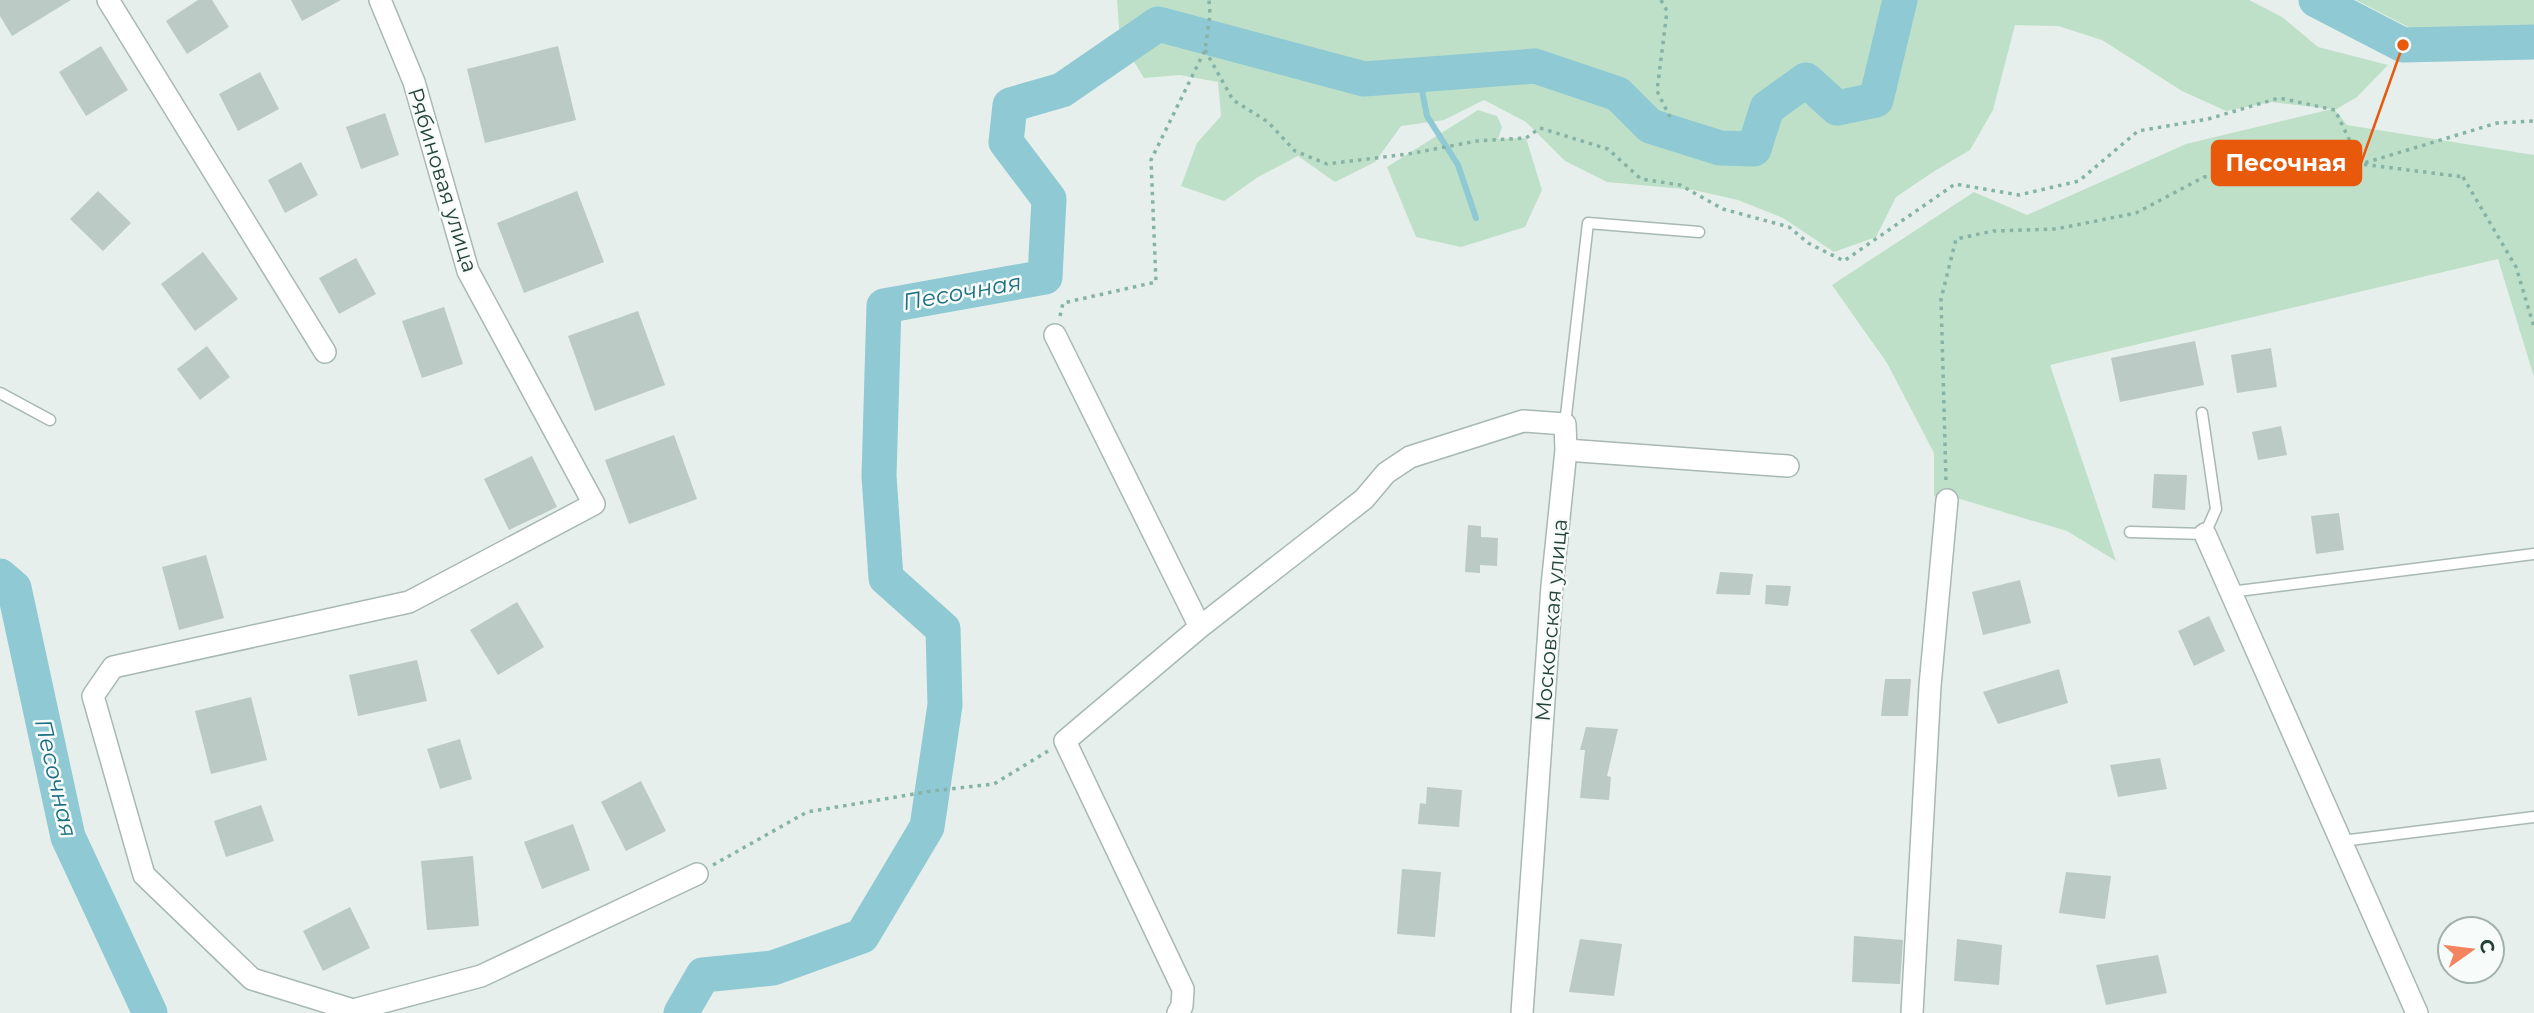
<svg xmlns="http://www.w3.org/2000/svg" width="2534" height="1013" viewBox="0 0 2534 1013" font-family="Montserrat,sans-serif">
<rect width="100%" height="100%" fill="#e6efeb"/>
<!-- green -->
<path fill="#bfe0c8" d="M 1117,0 L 2249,0 L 2282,17 L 2318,47 L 2388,65 L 2357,97 L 2335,110 L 2347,125 L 2534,155 L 2534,377 L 2498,259 L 2050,365 L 2116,561 L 2067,531 L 1960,499 L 1934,496 L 1934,453 L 1887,363 L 1832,285 L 1974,192 L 2027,215 L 2186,144 L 2332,109 L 2271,102 L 2226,111 L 2182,91 L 2102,40 L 2058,26 L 2015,25 L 1993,110 L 1970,150 L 1933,172 L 1896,197 L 1876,237 L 1834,252 L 1783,218 L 1738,200 L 1694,190 L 1607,182 L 1565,161 L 1526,122 L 1484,100 L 1444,120 L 1401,126 L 1375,162 L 1335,182 L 1298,156 L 1258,177 L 1224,201 L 1181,186 L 1197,143 L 1221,116 L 1218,82 L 1180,75 L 1144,78 L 1120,39 Z
M 2356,0 L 2534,0 L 2534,46 L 2441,44 Z
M 1478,110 L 1497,116 L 1502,127 L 1498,139 L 1526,138 L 1542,190 L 1525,227 L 1461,247 L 1416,237 L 1387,167 Z"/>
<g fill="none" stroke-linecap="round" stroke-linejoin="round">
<!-- stream -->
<path stroke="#8ec9d4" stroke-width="6" d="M 1419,75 L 1427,116 L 1458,165 L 1476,218"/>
<!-- river -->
<path stroke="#8ec9d4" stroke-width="35" d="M 2316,0 L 2403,45 L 2534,42
M 0,576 L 14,588 L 68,837 L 150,1013
M 681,1013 L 703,975 L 773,968 L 862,936 L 927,827 L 945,705 L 943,629 L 886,578 L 879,476 L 884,306 L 1045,277 L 1049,199 L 1006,142 L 1010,105 L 1062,90 L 1158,24 L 1364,79 L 1535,66 L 1618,94 L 1650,126 L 1720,148 L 1754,149 L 1767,108 L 1806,80 L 1837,108 L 1876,100 L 1900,0"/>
</g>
<!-- building -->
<path fill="#bbcac4" d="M 0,0 L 71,0 L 12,36 L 0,16 Z
M 198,0 L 212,0 L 229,27 L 187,54 L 166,21 Z
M 291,0 L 341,0 L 302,21 Z
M 101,46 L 128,90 L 86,116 L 59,72 Z
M 558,46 L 576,120 L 485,143 L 467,69 Z
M 260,72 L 279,109 L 238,131 L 219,94 Z
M 385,113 L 399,155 L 361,169 L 346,127 Z
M 301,162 L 318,195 L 285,213 L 268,180 Z
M 98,191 L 131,223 L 103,251 L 70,219 Z
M 577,191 L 604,262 L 524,293 L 497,223 Z
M 203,252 L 238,299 L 195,331 L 161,284 Z
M 356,258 L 376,294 L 339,314 L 319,278 Z
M 444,307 L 463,364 L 422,378 L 402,321 Z
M 638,311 L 665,385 L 595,411 L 568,336 Z
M 2195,341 L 2204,385 L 2120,402 L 2111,358 Z
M 207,346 L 230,377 L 200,400 L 177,369 Z
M 2271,348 L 2277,387 L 2237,393 L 2231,355 Z
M 2281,426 L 2287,455 L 2258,460 L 2252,432 Z
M 674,435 L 697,499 L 629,524 L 605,460 Z
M 532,456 L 557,507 L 509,530 L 484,479 Z
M 2154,474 L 2187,475 L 2185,510 L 2152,508 Z
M 2339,513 L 2344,550 L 2316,554 L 2311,516 Z
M 1468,525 L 1481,526 L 1481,537 L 1498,538 L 1497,566 L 1480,565 L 1480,573 L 1465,572 Z
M 206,555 L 224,618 L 179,630 L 162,567 Z
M 1720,572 L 1753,574 L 1750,595 L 1716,594 Z
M 2020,580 L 2031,623 L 1983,635 L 1972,592 Z
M 1766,585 L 1791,586 L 1788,606 L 1765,604 Z
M 517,602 L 544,647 L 498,675 L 470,630 Z
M 2209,616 L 2225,651 L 2194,666 L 2178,631 Z
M 417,660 L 427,701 L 358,716 L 349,675 Z
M 2059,669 L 2068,703 L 1998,724 L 1983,692 Z
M 1885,679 L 1911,679 L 1908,716 L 1881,716 Z
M 251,697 L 267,760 L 211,774 L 195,711 Z
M 1586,727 L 1618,729 L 1607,776 L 1611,777 L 1609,800 L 1580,798 L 1585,750 L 1580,750 Z
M 460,739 L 472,779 L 440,789 L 427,749 Z
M 2160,758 L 2167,789 L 2118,797 L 2110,765 Z
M 641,781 L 666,831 L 626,851 L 601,802 Z
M 1427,787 L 1462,790 L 1459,827 L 1418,824 L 1420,803 L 1426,804 Z
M 261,805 L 274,841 L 226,857 L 214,821 Z
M 573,824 L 590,870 L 542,889 L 524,842 Z
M 473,856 L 479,926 L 427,930 L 421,861 Z
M 1402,869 L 1441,872 L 1435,937 L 1397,934 Z
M 2066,872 L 2111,876 L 2105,919 L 2059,913 Z
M 350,907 L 370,948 L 323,971 L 303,931 Z
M 1854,936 L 1903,940 L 1900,984 L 1852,982 Z
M 1580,939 L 1622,944 L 1614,996 L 1569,992 Z
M 1957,939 L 2002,945 L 1999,985 L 1954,981 Z
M 2158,955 L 2167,993 L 2106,1005 L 2096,965 Z"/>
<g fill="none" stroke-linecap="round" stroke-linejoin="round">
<!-- lane casing -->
<g stroke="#a8b8b2" stroke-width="13">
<path id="lane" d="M 0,393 L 50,420
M 1565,424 L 1588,223 L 1699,232
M 2130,532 L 2205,534 L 2216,509 L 2202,413
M 2230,592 L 2534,554
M 2342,841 L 2534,817"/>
</g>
<!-- street casing -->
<g stroke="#a8b8b2" stroke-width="24">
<path id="street" d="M 108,0 L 325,352
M 380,0 L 414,82 L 468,271 L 594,504 L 409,602 L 113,667 L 93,696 L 144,875 L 252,979 L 353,1010 L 481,976 L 697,874
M 1055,335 L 1200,627 L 1364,499 L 1386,473 L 1410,457 L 1523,421 L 1565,424 L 1566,450
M 2205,534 L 2417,1013
M 1178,1013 L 1182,1006 L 1183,989 L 1065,741 L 1200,627
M 1522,1013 L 1552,586 L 1566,450 L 1788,466
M 1912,1013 L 1930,686 L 1947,500"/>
</g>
<!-- path -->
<path stroke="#86b3a5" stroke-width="3.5" stroke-dasharray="3.5 5" stroke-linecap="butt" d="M 1661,0 L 1667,11 L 1657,91 L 1670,117
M 1205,50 L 1233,100 L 1268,122 L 1295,151 L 1327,164 L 1408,154 L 1477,141 L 1526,138 L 1540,128 L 1608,149 L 1641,179 L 1680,185 L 1723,209 L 1789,227 L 1808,243 L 1844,261 L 1955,184 L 2019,195 L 2079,181 L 2138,131 L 2208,119 L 2279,98 L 2335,110 L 2361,164 L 2497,123 L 2534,121
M 2463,177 L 2516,267 L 2534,327
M 1060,316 L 1063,303 L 1156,282 L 1151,160 L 1205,50 L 1210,15 L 1209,0
M 1946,480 L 1941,299 L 1956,239 L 1993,231 L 2056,229 L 2136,213 L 2204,177 L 2288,173 L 2361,164 L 2464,177
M 713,865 L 807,812 L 932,791 L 994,784 L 1048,751"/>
<!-- lane -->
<use href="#lane" stroke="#fff" stroke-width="10"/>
<!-- street -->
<use href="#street" stroke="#fff" stroke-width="21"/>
</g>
<g text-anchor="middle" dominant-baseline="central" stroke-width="5" stroke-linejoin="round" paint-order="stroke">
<!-- street labels -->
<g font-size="21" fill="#24423a" stroke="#f7fbf9">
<text transform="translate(443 180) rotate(73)">Рябиновая улица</text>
<text transform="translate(1551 620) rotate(-85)">Московская улица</text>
</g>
<!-- water labels -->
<g font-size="23" font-style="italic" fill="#1c6f80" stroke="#f7fbf9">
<text transform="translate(962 292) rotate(-10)">Песочная</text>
<text transform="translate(56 778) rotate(77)">Песочная</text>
</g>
</g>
<!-- callouts -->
<path fill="none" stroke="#e8590c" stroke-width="2.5" d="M2403 45L2361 163"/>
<circle fill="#e8590c" stroke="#f7fbf9" stroke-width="2.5" cx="2403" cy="45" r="7"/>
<rect fill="#e8590c" stroke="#e8590c" stroke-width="2.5" x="2212" y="141" width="149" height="44" rx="7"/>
<g font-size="23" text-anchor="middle" font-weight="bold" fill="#fff">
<text x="2286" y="171">Песочная</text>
</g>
<!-- north arrow -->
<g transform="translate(2471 950) rotate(76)"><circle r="33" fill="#f7fbf9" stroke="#a3b1ad" stroke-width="2"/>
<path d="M0-5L12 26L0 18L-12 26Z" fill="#f4845f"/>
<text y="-10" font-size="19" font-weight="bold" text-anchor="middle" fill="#24423a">С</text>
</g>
</svg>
